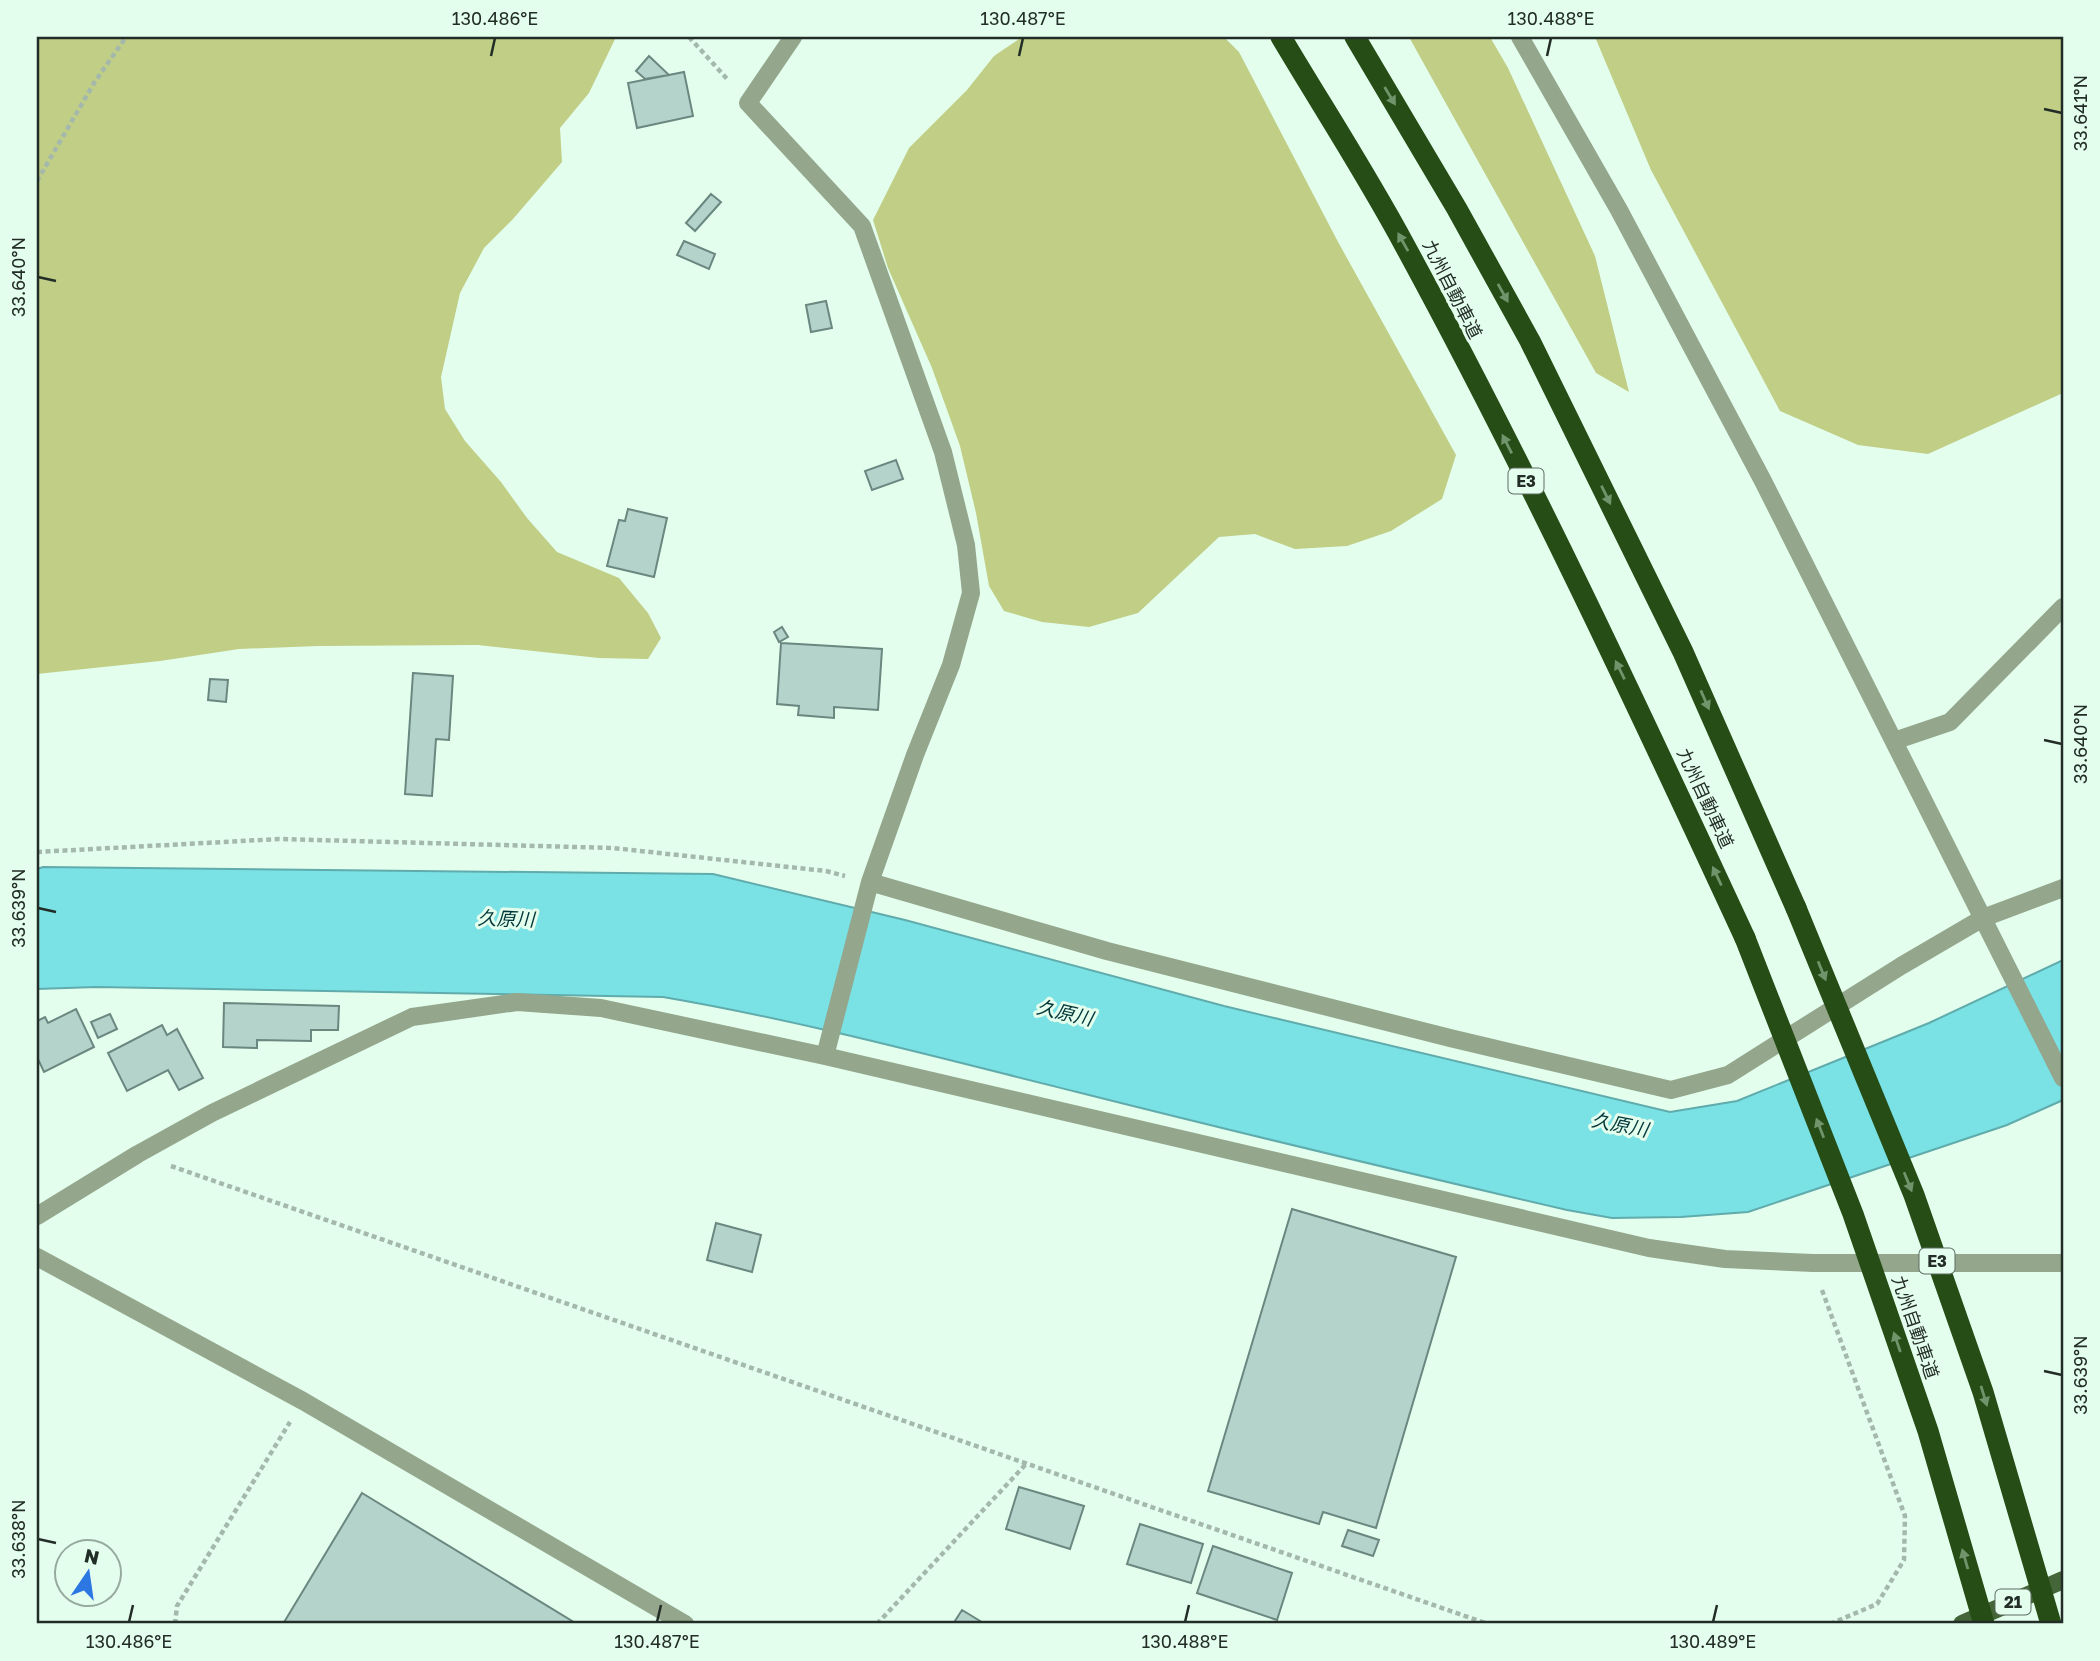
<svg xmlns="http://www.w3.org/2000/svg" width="2100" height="1661" viewBox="0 0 2100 1661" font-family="'Golos Text','Noto Sans JP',sans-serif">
<rect width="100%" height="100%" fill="#e4feee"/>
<!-- forest -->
<path fill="#c0ce86" d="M 37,37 L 616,37 L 589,93 L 560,128 L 562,162 L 513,219 L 484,248 L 460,293 L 441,377 L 445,409 L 465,441 L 501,482 L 527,518 L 557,552 L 619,578 L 648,613 L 661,638 L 648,659 L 599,658 L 478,645 L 318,646 L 239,649 L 160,661 L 37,674 Z
M 1022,37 L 1224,37 L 1239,52 L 1337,240 L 1456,455 L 1442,499 L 1391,531 L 1347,546 L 1295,549 L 1255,534 L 1219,537 L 1138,613 L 1089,627 L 1042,622 L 1004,611 L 989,586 L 976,513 L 960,446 L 932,368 L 888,268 L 873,220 L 909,148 L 967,90 L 994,56 Z
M 1409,37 L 1490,37 L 1508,68 L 1595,256 L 1629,392 L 1596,373 Z
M 1595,37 L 2063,37 L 2063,393 L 1928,454 L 1858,445 L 1780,411 L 1651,170 Z"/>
<!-- water -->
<path fill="#7ae1e4" stroke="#60abab" stroke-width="2" d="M 43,867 L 713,874 L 905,920 L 1224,1006 L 1670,1112 L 1737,1101 L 1929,1023 L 2063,960 L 2063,1100 L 2007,1125 L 1748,1212 L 1681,1217 L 1612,1218 L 1567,1210 C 1403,1172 1240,1133 1077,1092 C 940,1058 803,1021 663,997 L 96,987 L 37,989 L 37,869 Z"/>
<!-- building -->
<path fill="#b4d3cb" stroke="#6a8780" stroke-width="2" d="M 649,56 L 669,75 L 645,79 L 636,71 Z
M 684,72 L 693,116 L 637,128 L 628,83 Z
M 711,194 L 721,202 L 695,231 L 686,223 Z
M 684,241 L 715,254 L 709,269 L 677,255 Z
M 826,301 L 832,328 L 811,332 L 806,305 Z
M 896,460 L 903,479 L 872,490 L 865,471 Z
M 628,509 L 667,518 L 654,577 L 607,566 L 619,520 L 625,521 Z
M 782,627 L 788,637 L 779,642 L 774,632 Z
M 781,643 L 882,649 L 878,710 L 834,707 L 834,718 L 798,715 L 799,706 L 777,704 Z
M 413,673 L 453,676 L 449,740 L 436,739 L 432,796 L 405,794 Z
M 210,679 L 228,680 L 226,702 L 208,700 Z
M 224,1003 L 339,1006 L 338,1030 L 311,1030 L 311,1041 L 257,1040 L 257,1048 L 223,1047 Z
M 76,1009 L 94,1047 L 44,1072 L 37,1057 L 37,1021 L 45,1017 L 48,1023 Z
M 110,1014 L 117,1029 L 98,1038 L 91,1022 Z
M 162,1025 L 167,1035 L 177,1029 L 203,1078 L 179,1090 L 168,1070 L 127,1091 L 108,1053 Z
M 1292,1209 L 1456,1257 L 1376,1528 L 1323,1512 L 1319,1524 L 1208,1491 Z
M 716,1223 L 761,1235 L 752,1272 L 707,1260 Z
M 1019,1487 L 1084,1506 L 1070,1549 L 1006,1529 Z
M 362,1493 L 577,1624 L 283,1624 Z
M 1140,1524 L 1203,1544 L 1191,1583 L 1127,1564 Z
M 1348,1530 L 1379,1540 L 1373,1556 L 1342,1546 Z
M 1213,1546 L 1292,1573 L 1277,1620 L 1197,1593 Z
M 962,1610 L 985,1624 L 953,1624 Z"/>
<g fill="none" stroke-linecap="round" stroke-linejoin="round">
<!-- path -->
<path stroke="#a4b9ac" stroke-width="4.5" stroke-dasharray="5 3.5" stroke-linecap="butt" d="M 689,37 L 729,81
M 37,181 L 94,83 L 126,37
M 37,852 L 279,839 L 613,848 L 826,871 L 845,876
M 171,1166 L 1488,1624
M 1822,1290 L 1905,1516 L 1904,1560 L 1877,1604 L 1830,1624
M 175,1624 L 177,1606 L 290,1422
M 877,1624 L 1026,1464"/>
<!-- minor -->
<path stroke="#94a78d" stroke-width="18" d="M 793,37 L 748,103 L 862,226 L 943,452 L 966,545 L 971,593 L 951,665 L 915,755 L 870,882 L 825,1056
M 1520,37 L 1619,210 L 1763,481 L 2063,1078
M 1894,741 L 1950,722 L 2063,607
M 870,882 L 1107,951 L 1450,1038 L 1671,1090 L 1728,1075 L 1901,966 L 1983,918 L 2063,888
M 37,1216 L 138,1154 L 212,1113 L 412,1017 L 517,1002 L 601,1008 L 825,1056 L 1649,1248 L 1725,1259 L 1813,1263 L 2063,1263
M 37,1257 L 303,1401 L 685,1624"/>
<!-- major -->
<path stroke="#436537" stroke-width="18" d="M 1962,1624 L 2063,1580"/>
<!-- highway -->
<path stroke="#264d15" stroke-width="21" d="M 1281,37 C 1322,106 1367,175 1405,246 C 1528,472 1637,705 1745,938
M 1355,37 L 1457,209 L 1530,341 L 1683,652 L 1796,908"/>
<!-- highway-bridge -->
<path stroke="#264d15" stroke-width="21" d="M 1796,908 L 1914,1195 L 1983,1392 L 2051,1624
M 1745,938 L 1853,1214 L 1928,1431 L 1984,1624"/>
</g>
<!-- one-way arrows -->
<defs><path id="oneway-solid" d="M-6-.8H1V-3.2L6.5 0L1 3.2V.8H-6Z" transform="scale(1.75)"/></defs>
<g fill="#72946c">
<use href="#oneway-solid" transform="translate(1390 96) rotate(59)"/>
<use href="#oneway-solid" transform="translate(1403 242) rotate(-119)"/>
<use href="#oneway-solid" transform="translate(1503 293) rotate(61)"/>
<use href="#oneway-solid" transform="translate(1507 444) rotate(-117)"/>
<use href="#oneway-solid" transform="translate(1606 495) rotate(64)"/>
<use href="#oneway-solid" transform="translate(1620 670) rotate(-116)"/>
<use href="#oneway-solid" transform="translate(1705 700) rotate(66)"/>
<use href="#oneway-solid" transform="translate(1717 876) rotate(-115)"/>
<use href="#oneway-solid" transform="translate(1822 971) rotate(68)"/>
<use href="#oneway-solid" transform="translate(1820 1128) rotate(-111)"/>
<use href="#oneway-solid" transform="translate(1908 1182) rotate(68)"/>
<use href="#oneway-solid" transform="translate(1897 1342) rotate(-109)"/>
<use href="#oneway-solid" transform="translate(1984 1396) rotate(73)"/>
<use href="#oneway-solid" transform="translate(1965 1559) rotate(-106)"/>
</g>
<!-- ticks -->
<path fill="none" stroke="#232d27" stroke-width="2.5" d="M 491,56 L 495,38M 1019,56 L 1023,38M 1547,56 L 1551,38M 2044,109 L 2062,113M 38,277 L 56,281M 2044,740 L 2062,744M 38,908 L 56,912M 2044,1371 L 2062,1375M 38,1539 L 56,1543M 129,1622 L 133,1605M 657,1622 L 661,1605M 1185,1622 L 1189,1605M 1713,1622 L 1717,1605"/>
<g text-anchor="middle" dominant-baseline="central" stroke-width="6" stroke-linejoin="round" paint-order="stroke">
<!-- shield labels -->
<g fill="#e4feee" stroke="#5d6c63" stroke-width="2">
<rect x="1508.5" y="468.5" width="35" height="25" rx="5"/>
<rect x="1919.5" y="1248.5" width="35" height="25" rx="5"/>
<rect x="1995.5" y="1589.5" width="35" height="25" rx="5"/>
</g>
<g font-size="16" font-weight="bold" fill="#232d27">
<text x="1526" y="481">E3</text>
<text x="1937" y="1261">E3</text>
<text x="2013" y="1602">21</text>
</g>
<!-- street labels -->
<g font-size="18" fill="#232d27" stroke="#e4feee">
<text transform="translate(1453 289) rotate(63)">九州自動車道</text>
<text transform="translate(1706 798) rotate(65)">九州自動車道</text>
<text transform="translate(1916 1327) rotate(71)">九州自動車道</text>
</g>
<!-- water labels -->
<g font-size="19" font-style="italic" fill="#023638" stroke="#e4feee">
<text transform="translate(506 918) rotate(2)">久原川</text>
<text transform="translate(1065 1012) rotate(13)">久原川</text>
<text transform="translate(1620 1124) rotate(11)">久原川</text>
</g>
</g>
<!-- border -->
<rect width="2100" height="1661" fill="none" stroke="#e4feee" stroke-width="77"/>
<!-- north arrow -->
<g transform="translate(88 1573) rotate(13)"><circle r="33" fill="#e4feee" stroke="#97aa9e" stroke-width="2"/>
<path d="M0-5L12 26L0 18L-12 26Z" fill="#2d77e3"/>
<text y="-10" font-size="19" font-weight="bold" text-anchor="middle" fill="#232d27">N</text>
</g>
<rect x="38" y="38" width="2024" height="1584" fill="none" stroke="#232d27" stroke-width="2.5"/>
<g font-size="18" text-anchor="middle" fill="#232d27">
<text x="495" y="25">130.486°E</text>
<text x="1023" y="25">130.487°E</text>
<text x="1551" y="25">130.488°E</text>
<text transform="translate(2081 113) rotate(-90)" y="6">33.641°N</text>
<text transform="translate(19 277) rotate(-90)" y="6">33.640°N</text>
<text transform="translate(2081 744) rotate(-90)" y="6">33.640°N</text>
<text transform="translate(19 908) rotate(-90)" y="6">33.639°N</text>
<text transform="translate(2081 1375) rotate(-90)" y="6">33.639°N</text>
<text transform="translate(19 1539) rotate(-90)" y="6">33.638°N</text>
<text x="129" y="1648">130.486°E</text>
<text x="657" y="1648">130.487°E</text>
<text x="1185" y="1648">130.488°E</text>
<text x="1713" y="1648">130.489°E</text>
</g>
</svg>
